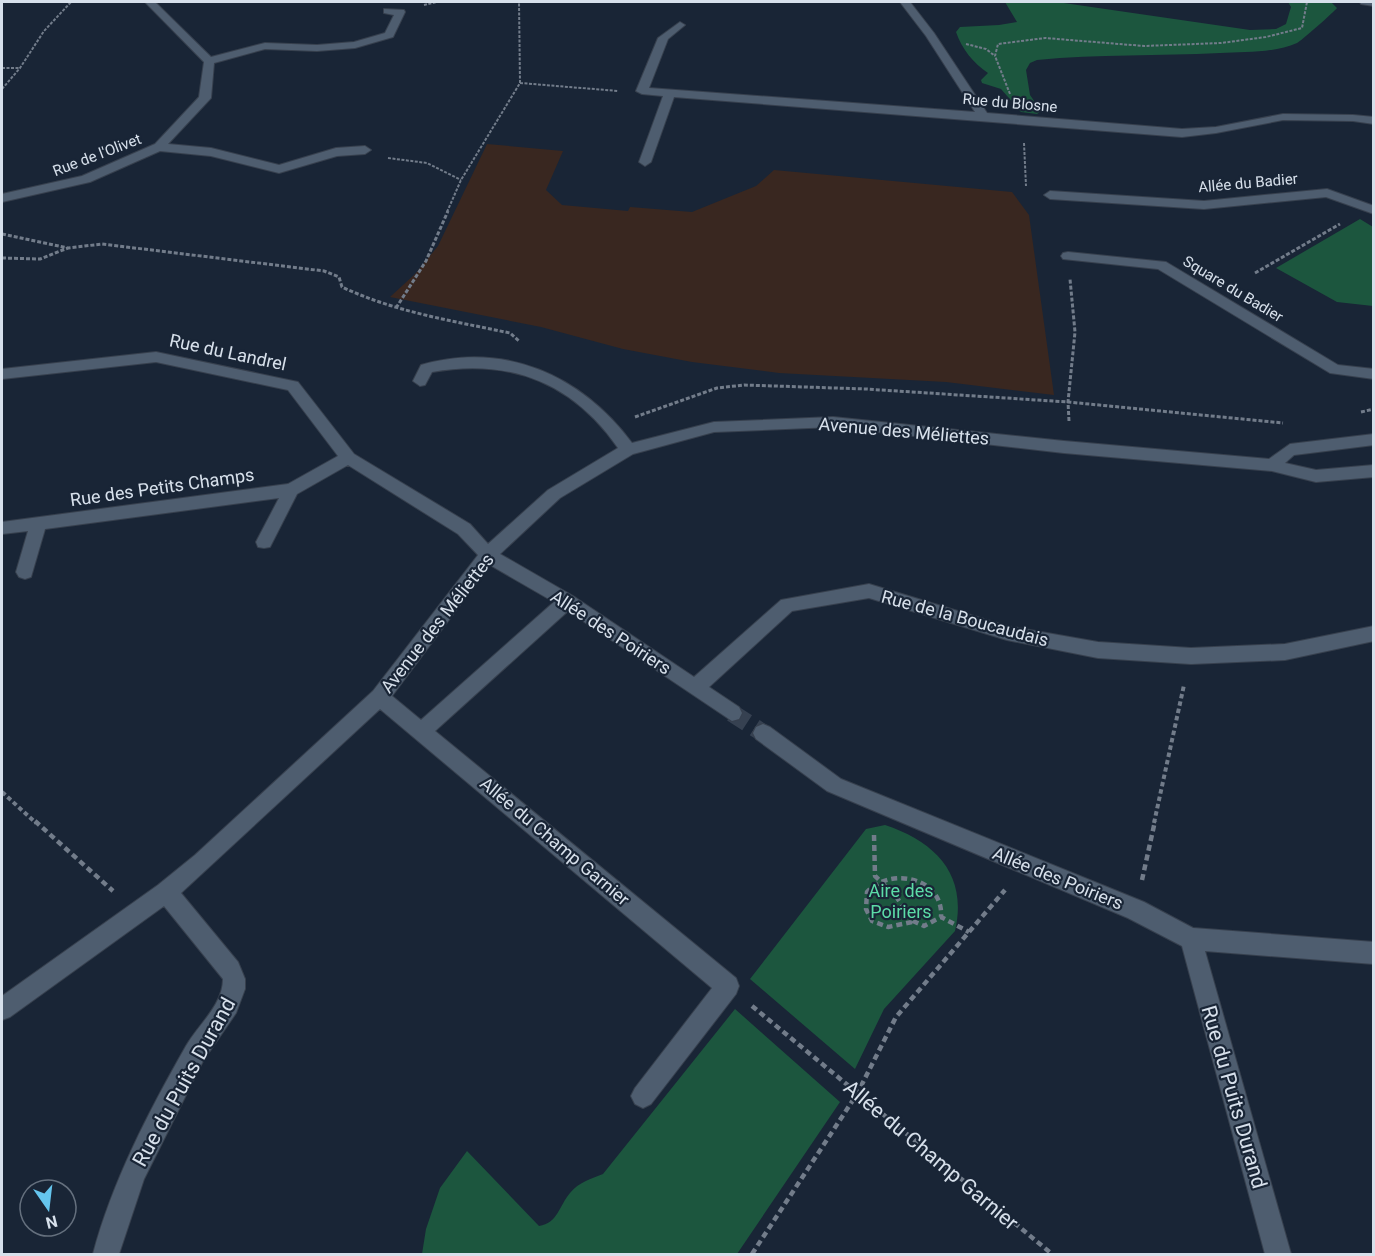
<svg xmlns="http://www.w3.org/2000/svg" width="1375" height="1256" viewBox="0 0 1375 1256" font-family="Roboto,sans-serif">
<rect width="100%" height="100%" fill="#192536"/>
<!-- education -->
<path fill="#392720" d="M 487,144 L 563,151 L 546,190 L 562,205 L 628,211 L 630,207 L 692,212 L 756,186 L 774,170 L 1012,192 L 1029,215 L 1054,395 L 946,382 L 779,373 L 692,362 L 623,349 L 541,327 L 390,297 L 415,274 L 438,246 Z"/>
<!-- green -->
<path fill="#1c563e" d="M 1005,2 L 1057,2 L 1250,30 L 1276,29 L 1286,24 L 1291,7 L 1288,2 L 1331,2 L 1337,8 C 1335,11 1300,42 1297,43 C 1274,53 1244,52 1220,53 C 1159,56 1098,54 1037,60 L 1030,63 L 1026,70 L 1030,95 L 1041,111 L 1037,114 L 1021,112 L 1001,89 L 982,83 L 981,80 L 988,73 C 973,63 962,49 956,32 L 960,27 L 999,25 L 1017,22 Z
M 1360,219 L 1373,227 L 1373,306 L 1337,302 L 1276,268 Z
M 885,825 C 936,842 968,875 955,931 L 884,1009 L 855,1069 L 750,979 L 866,829 Z
M 735,1009 L 840,1102 L 737,1254 L 422,1254 L 426,1229 L 440,1188 L 467,1151 L 539,1226 C 558,1223 559,1206 570,1193 C 579,1182 591,1179 603,1174 Z"/>
<g fill="none" stroke-linecap="round" stroke-linejoin="round">
<!-- minor-tunnel -->
<path stroke="#364151" stroke-width="18" stroke-dasharray="18 9" stroke-linecap="butt" d="M 732,713 L 763,733"/>
<!-- minor casing -->
<g stroke="#37404e" stroke-width="2">
<path id="minor" d="M 145,2 L 155,2 L 211,57 L 265,43 L 317,45 L 354,42 L 385,33 L 394,15 L 384,13 L 384,9 L 404,10 L 405,12 L 393,37 L 355,48 L 317,51 L 265,49 L 214,63 L 211,98 L 168,144 L 211,148 L 279,165 L 336,148 L 365,146 L 371,150 L 365,154 L 337,156 L 279,173 L 211,156 L 160,151 L 90,182 L 2,202 L 2,194 L 82,176 L 155,144 L 199,97 L 204,62 Z
M 900,2 L 910,2 L 934,33 L 987,113 L 1182,129 L 1216,127 L 1283,114 L 1353,115 L 1374,117 L 1374,124 L 1353,121 L 1283,120 L 1216,133 L 1182,137 L 674,97 L 651,162 L 645,166 L 639,162 L 663,96 L 642,94 L 636,91 L 658,38 L 680,22 L 685,25 L 668,39 L 649,88 L 975,112 L 926,36 Z
M 1360,2 L 1374,2 L 1374,6 L 1361,4 Z
M 1327,189 L 1374,206 L 1374,214 L 1326,197 L 1204,209 L 1050,199 L 1044,195 L 1050,191 L 1204,201 Z
M 1068,252 L 1166,262 L 1338,365 L 1374,369 L 1374,379 L 1330,373 L 1158,269 L 1063,259 L 1061,256 L 1063,253 Z
M 156,352 L 298,382 L 354,454 L 470,524 L 488,544 L 548,490 L 618,448 C 573,383 510,358 432,372 L 425,385 L 420,386 L 413,381 L 421,365 C 505,341 581,375 632,443 L 714,422 L 833,417 L 1064,441 L 1269,459 L 1290,444 L 1374,434 L 1374,445 L 1294,455 L 1285,463 L 1316,470 L 1374,465 L 1374,477 L 1316,482 L 1272,471 L 1064,453 L 833,427 L 714,432 L 633,454 L 560,498 L 500,554 L 573,596 L 694,677 L 781,600 L 869,584 L 1007,626 L 1098,642 L 1191,648 L 1285,644 L 1374,626 L 1374,641 L 1285,660 L 1191,664 L 1098,658 L 1007,640 L 869,598 L 792,611 L 709,687 L 739,707 L 742,713 L 739,719 L 732,721 L 568,611 L 435,731 L 736,978 L 739,986 L 736,994 L 651,1104 L 643,1108 L 635,1104 L 631,1096 L 635,1088 L 712,988 L 380,709 L 181,893 L 238,962 L 245,979 L 245,989 L 236,1013 L 203,1061 L 144,1179 L 119,1254 L 93,1254 C 112,1182 149,1111 186,1046 C 198,1025 223,1005 223,979 L 164,906 L 10,1017 L 2,1020 L 2,996 L 158,885 L 195,855 L 373,691 L 478,555 L 458,534 L 348,465 L 297,494 L 270,547 L 264,548 L 258,547 L 256,542 L 279,498 L 45,529 L 31,577 L 25,579 L 19,577 L 16,572 L 28,531 L 2,534 L 2,522 L 288,484 L 338,456 L 288,390 L 156,362 L 2,379 L 2,369 ZM 490,565 L 554,602 L 421,720 L 392,696 Z
M 763,724 L 770,727 L 841,779 L 1144,902 L 1193,928 L 1374,942 L 1374,964 L 1205,951 L 1291,1254 L 1265,1254 L 1182,946 L 1128,918 L 827,791 L 756,739 L 753,733 L 756,727 Z"/>
</g>
<!-- path-far3 -->
<path stroke="#727c8a" stroke-width="2" stroke-dasharray="3 1.5" stroke-linecap="butt" d="M 424,5 L 437,2
M 966,44 L 986,49 L 995,56
M 2,68 L 19,68
M 520,83 L 618,91
M 2,89 L 20,68 L 44,31 L 71,2
M 1010,94 L 995,56 L 998,44 L 1045,38 L 1144,46 L 1221,43 L 1266,37 L 1302,28 L 1307,2
M 1024,143 L 1026,186
M 388,158 L 427,163 L 461,180
M 447,212 L 461,180 L 520,83 L 519,2"/>
<!-- path-far2 -->
<path stroke="#727c8a" stroke-width="3" stroke-dasharray="4 2" stroke-linecap="butt" d="M 2,234 L 68,248 L 102,244 L 324,271 L 339,277 L 342,287 C 395,312 453,321 510,333 L 519,341
M 2,258 L 40,259 L 68,248
M 1255,273 L 1340,224
M 396,308 L 426,261 L 448,211
M 1361,412 L 1374,409
M 635,417 L 717,388 L 744,385 L 866,389 L 1068,402 L 1283,423
M 1069,421 L 1068,402 L 1075,332 L 1070,279"/>
<!-- path-far1 -->
<path stroke="#727c8a" stroke-width="4" stroke-dasharray="4.5 3" stroke-linecap="butt" d="M 2,792 L 36,823
M 1154,823 L 1184,685"/>
<!-- path -->
<path stroke="#727c8a" stroke-width="4.5" stroke-dasharray="6 4" stroke-linecap="butt" d="M 35,821 L 113,891
M 874,835 L 875,876 L 895,895 L 913,921 L 924,926 L 941,917 L 969,932
M 1142,880 L 1155,821
M 912,922 L 888,927 L 872,921 L 866,909 L 867,892 C 891,866 944,878 941,917
M 752,1006 L 1052,1254
M 752,1254 L 857,1094 L 896,1017 L 1005,890"/>
<!-- minor -->
<use href="#minor" fill="#4e5d6f" fill-rule="evenodd"/>
</g>
<g text-anchor="middle" dominant-baseline="central" stroke-width="4.5" stroke-linejoin="round" paint-order="stroke">
<!-- far-street labels -->
<g font-size="15" fill="#d7e0eb" stroke="#192536">
<text transform="translate(1010 103) rotate(5)">Rue du Blosne</text>
<text transform="translate(97 155) rotate(-21)">Rue de l'Olivet</text>
<text transform="translate(1248 183) rotate(-5)">Allée du Badier</text>
<text transform="translate(1233 289) rotate(31)">Square du Badier</text>
</g>
<!-- street labels -->
<g font-size="18" fill="#d7e0eb" stroke="#192536">
<text transform="translate(228 352) rotate(12)">Rue du Landrel</text>
<text transform="translate(904 431) rotate(5)">Avenue des Méliettes</text>
<text transform="translate(162 487) rotate(-8)">Rue des Petits Champs</text>
<text transform="translate(965 618) rotate(15)">Rue de la Boucaudais</text>
<text transform="translate(437 623) rotate(-52)">Avenue des Méliettes</text>
<text transform="translate(611 632) rotate(33)">Allée des Poiriers</text>
<text transform="translate(555 841) rotate(40)">Allée du Champ Garnier</text>
<text transform="translate(1058 878) rotate(22)">Allée des Poiriers</text>
</g>
<!-- park labels -->
<g font-size="18" fill="#5cdca7" stroke="#192536">
<text x="901" y="890">Aire des<tspan x="901" dy="21">Poiriers</tspan></text>
</g>
<!-- near-street labels -->
<g font-size="21" fill="#d7e0eb" stroke="#192536">
<text transform="translate(184 1082) rotate(-61)">Rue du Puits Durand</text>
<text transform="translate(1234 1097) rotate(74)">Rue du Puits Durand</text>
<text transform="translate(931 1155) rotate(40)">Allée du Champ Garnier</text>
</g>
</g>
<!-- border -->
<rect width="1375" height="1256" fill="none" stroke="#d7e0eb" stroke-width="6"/>
<!-- north arrow -->
<g transform="translate(48 1208) rotate(166)"><circle r="28" fill="#192536" stroke="#65707e" stroke-width="1.5"/>
<path d="M0-4.5L10 22L0 15L-10 22Z" fill="#65c5ee"/>
<text y="-9" font-size="16" font-weight="bold" text-anchor="middle" fill="#d7e0eb">N</text>
</g>
</svg>
